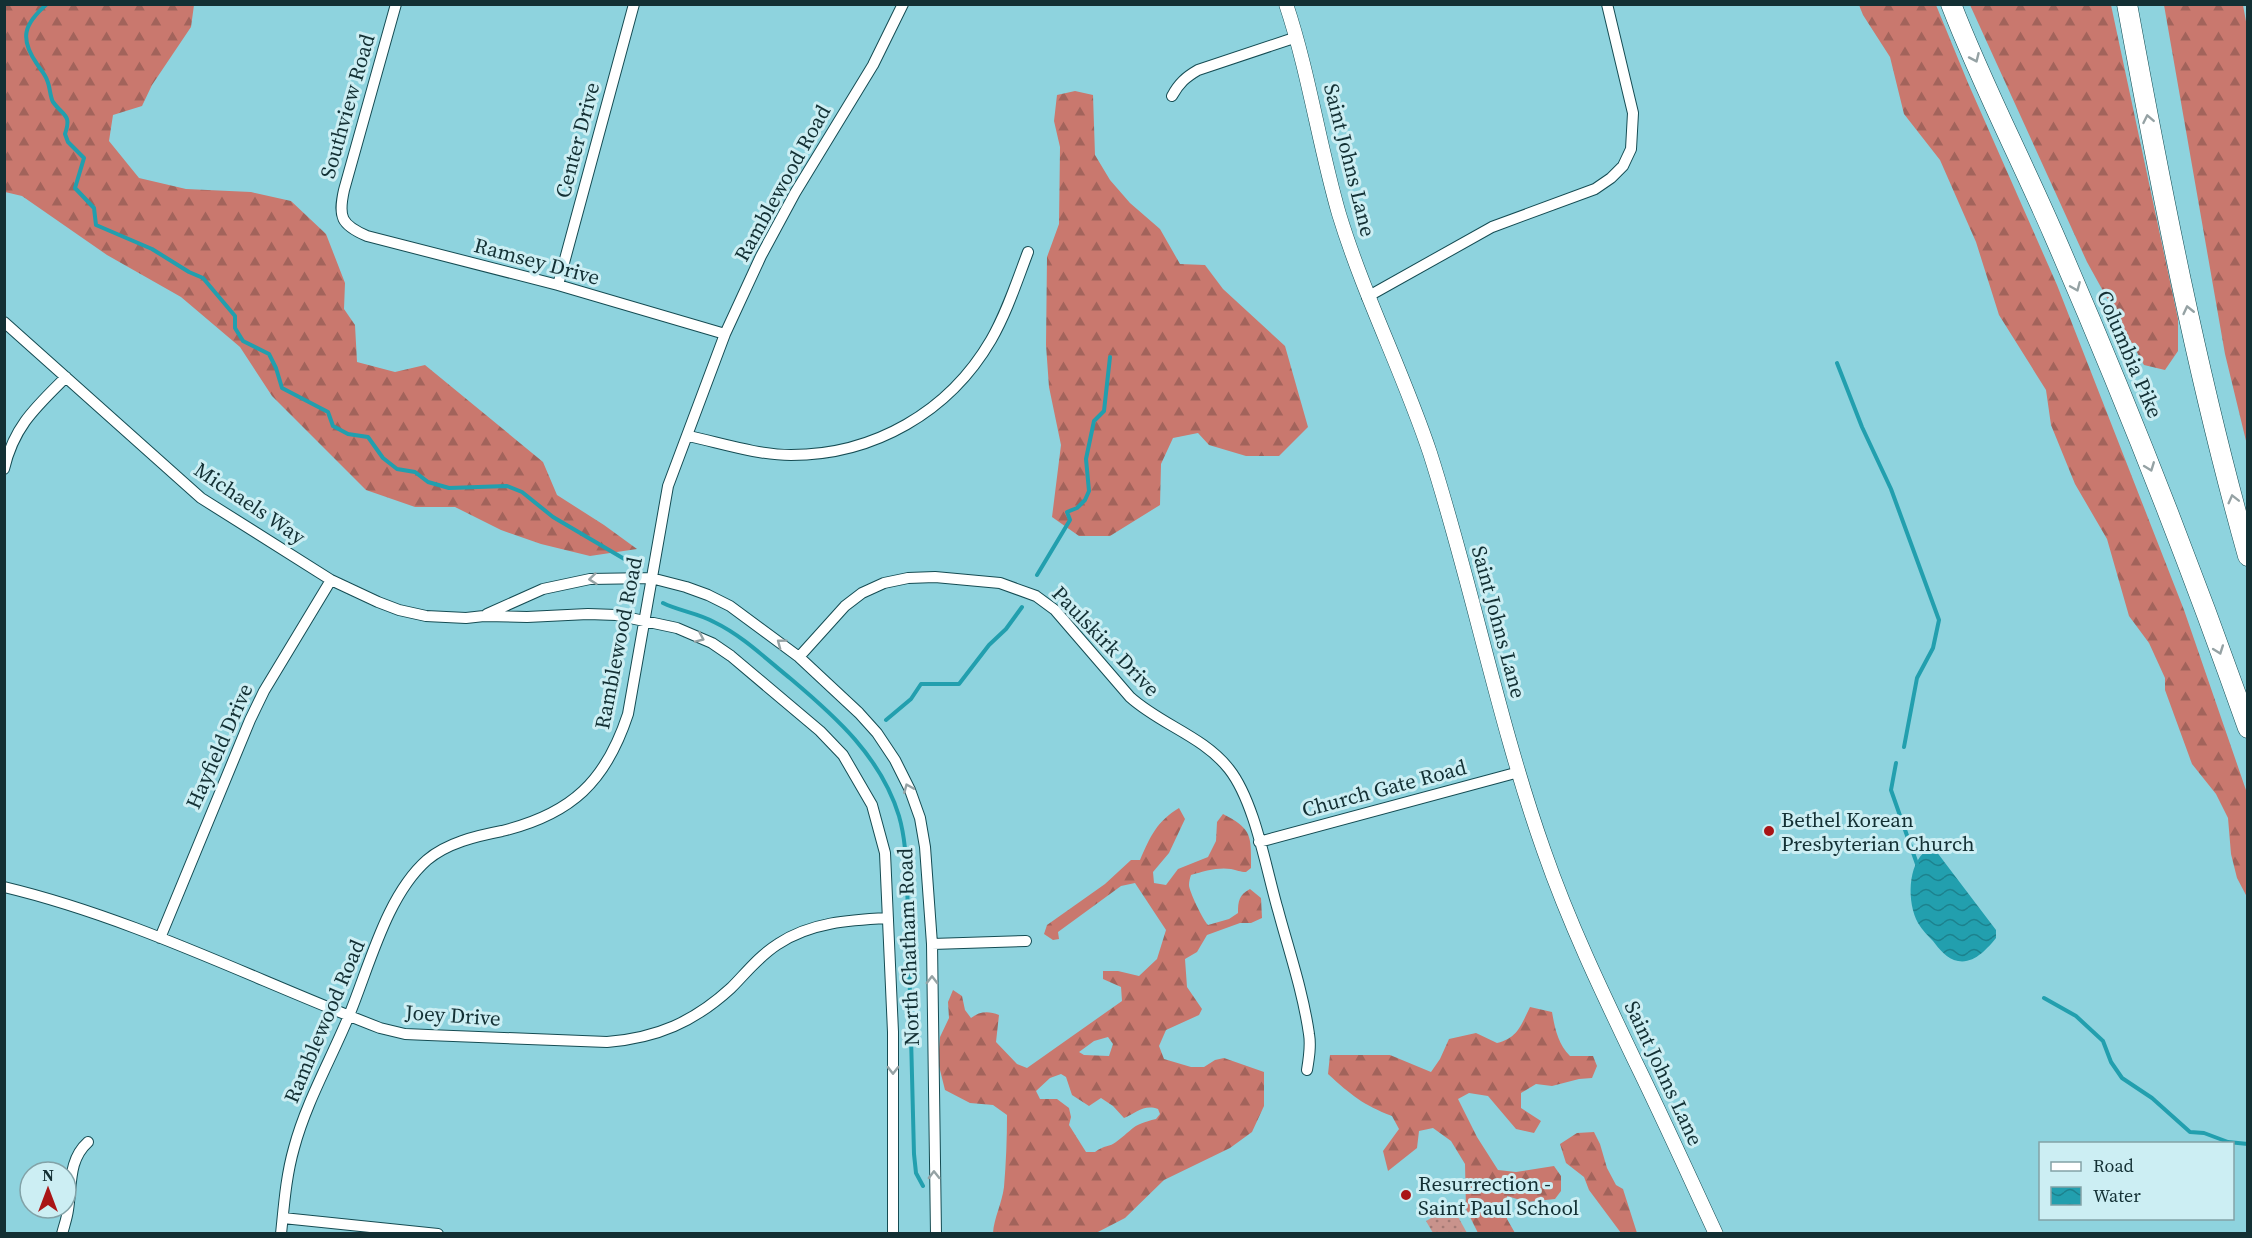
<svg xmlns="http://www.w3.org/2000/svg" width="2252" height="1238" viewBox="0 0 2252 1238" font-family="'Source Serif 4',serif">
<defs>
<pattern id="forest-firs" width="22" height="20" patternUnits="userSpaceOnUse" patternTransform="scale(1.5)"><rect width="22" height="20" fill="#c9786e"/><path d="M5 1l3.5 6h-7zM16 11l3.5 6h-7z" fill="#a2635b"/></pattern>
<pattern id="park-dots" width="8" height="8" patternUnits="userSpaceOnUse" patternTransform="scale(1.5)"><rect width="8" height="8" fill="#c9938c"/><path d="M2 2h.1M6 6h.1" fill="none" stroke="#a27873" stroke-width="1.8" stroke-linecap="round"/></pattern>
<pattern id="water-waves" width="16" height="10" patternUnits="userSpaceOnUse" patternTransform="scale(1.5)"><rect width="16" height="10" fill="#229fae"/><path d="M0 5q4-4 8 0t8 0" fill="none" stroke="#1c828e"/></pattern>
</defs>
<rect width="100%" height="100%" fill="#8ed3de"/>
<!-- forest -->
<path fill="url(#forest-firs)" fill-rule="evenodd" d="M 5,4 L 194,5 L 191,27 L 152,85 L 142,106 L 113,115 L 109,141 L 139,178 L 186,189 L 251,192 L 291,201 L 326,234 L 345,283 L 344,309 L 355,325 L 357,362 L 395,372 L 425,365 L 543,462 L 557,495 L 604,525 L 637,549 L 590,556 L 541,544 L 501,530 L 455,507 L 415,507 L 366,490 L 272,396 L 240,347 L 181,297 L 107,255 L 22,196 L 5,192 Z
M 1859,5 L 1936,5 L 1968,83 L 2057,285 L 2184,610 L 2247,793 L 2247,897 L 2237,878 L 2231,854 L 2228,818 L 2216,794 L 2192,764 L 2165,690 L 2165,678 L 2149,643 L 2129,616 L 2107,539 L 2075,484 L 2051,425 L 2046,390 L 1999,315 L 1976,242 L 1940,160 L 1904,114 L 1890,57 L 1863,15 Z
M 1970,5 L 2111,5 L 2178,319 L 2178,351 L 2165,370 L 2144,365 L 2087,262 Z
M 2164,5 L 2243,5 L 2247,27 L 2247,445 L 2225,354 Z
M 1075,91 L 1093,95 L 1095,155 L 1110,180 L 1130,203 L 1160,229 L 1180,264 L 1205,265 L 1223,289 L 1285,346 L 1308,427 L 1279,456 L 1246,456 L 1209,445 L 1198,433 L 1173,438 L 1161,464 L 1160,505 L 1110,536 L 1079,536 L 1052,517 L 1061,445 L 1049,387 L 1046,345 L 1047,257 L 1059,224 L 1060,147 L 1054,121 L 1057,95 Z
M 1179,808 L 1185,819 L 1169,853 L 1153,872 L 1154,883 L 1166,885 L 1178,869 L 1208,857 L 1216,841 L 1217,822 L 1223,814 C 1253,829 1251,837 1251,868 L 1246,872 C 1240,872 1237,870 1231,869 C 1218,867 1204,871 1191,875 C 1190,878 1189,881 1189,885 C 1189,891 1203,920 1208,925 L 1229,919 L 1238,913 C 1238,901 1239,895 1250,889 L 1261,898 L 1262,918 L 1251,923 L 1240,923 L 1207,935 L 1197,952 L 1185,959 L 1187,987 L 1202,1009 L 1199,1015 L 1166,1030 L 1159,1046 L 1164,1059 L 1191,1067 L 1204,1067 L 1215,1060 L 1224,1058 L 1264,1072 L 1264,1106 L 1252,1132 L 1230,1148 L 1164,1180 L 1125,1218 L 1096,1233 L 993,1233 C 994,1218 1002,1203 1004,1187 C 1006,1163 1007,1139 1007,1115 L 993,1105 L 970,1103 L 945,1090 L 938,1062 L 940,1037 L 949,1018 L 948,1002 L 953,990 L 962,996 L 965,1010 L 971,1018 C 980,1011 989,1011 999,1015 L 996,1042 L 1017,1064 L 1027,1068 L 1122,1001 L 1121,987 L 1103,979 L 1103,971 L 1118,971 L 1139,976 L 1157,959 L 1166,930 L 1135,883 L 1121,886 L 1058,932 L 1059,939 L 1053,940 L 1044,934 L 1047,925 L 1105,884 L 1131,860 L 1140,860 C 1150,837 1157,821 1179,808 ZM 1108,1037 L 1113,1044 L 1109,1056 L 1084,1055 L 1079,1052 L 1094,1041 ZM 1061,1074 L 1066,1077 L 1072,1095 L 1089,1106 L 1101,1098 L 1113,1106 L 1124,1118 C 1136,1113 1144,1104 1158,1109 L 1160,1114 L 1156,1119 C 1131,1125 1135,1128 1116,1142 C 1110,1147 1104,1145 1095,1152 L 1086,1152 L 1069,1125 L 1071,1117 L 1069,1108 L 1057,1099 L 1040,1099 L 1036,1091 L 1050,1078 Z
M 1530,1007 L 1552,1012 C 1555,1029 1558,1044 1570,1056 L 1593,1056 L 1597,1066 L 1592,1078 L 1579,1079 L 1552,1086 L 1536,1084 L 1521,1093 L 1521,1108 L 1541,1121 L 1534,1133 L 1516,1129 L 1488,1096 L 1469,1093 L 1458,1099 L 1477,1137 L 1498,1170 L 1516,1172 L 1554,1166 L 1561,1176 L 1561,1191 L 1555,1199 L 1527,1202 L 1507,1196 L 1507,1219 L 1515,1233 L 1478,1233 L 1466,1209 L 1465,1164 L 1451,1141 L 1433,1128 L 1419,1131 L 1417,1148 L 1388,1171 L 1383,1151 L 1399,1129 L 1392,1116 C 1363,1105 1351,1095 1328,1074 L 1330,1055 L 1390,1055 L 1431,1072 L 1440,1059 L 1449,1039 L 1476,1033 L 1497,1043 C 1518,1038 1521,1025 1530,1007 Z
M 1594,1132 L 1600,1144 L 1607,1168 L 1616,1185 L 1623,1189 L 1637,1233 L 1621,1233 L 1589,1190 L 1584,1177 L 1566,1163 L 1560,1144 L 1577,1133 Z"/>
<!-- park -->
<path fill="url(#park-dots)" d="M 1452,1206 L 1467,1233 L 1433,1233 L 1426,1221 Z"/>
<!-- water -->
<path fill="url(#water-waves)" d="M 1927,850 L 1936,851 L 1996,930 L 1996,938 C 1987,949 1974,964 1958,961 C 1947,959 1939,949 1933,941 C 1928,936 1922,930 1918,923 C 1907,903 1907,864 1927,850 Z"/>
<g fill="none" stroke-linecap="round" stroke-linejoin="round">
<!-- stream -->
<path stroke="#229fae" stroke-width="4" d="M 47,4 C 24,24 19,38 37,64 C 40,69 45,74 47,80 C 50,86 50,97 53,102 C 63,116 72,114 65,134 L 68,142 L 84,158 L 75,188 L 94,208 L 96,225 L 152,249 L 189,272 L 203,278 L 235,316 L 235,328 L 243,341 L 269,354 L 276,368 L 282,388 L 328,412 L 333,426 L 348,434 L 368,437 L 383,458 L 397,469 L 415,472 L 428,482 L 449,488 L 507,486 L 522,492 L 553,517 L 626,560
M 1837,363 L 1862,427 L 1891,489 L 1939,620 L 1933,648 L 1917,678 L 1904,747
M 1037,575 L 1070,520 L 1067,512 L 1077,508 L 1085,500 L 1089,491 L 1086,459 L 1094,421 L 1104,411 L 1110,357
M 663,603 C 679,611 698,613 714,622 C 743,636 766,659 791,679 C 836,717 881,757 899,816 C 905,837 906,858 907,879 L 914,1154 L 916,1173 L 923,1186
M 886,720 L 911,699 L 921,684 L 959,684 L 989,645 L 1006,629 L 1022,607
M 1896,763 L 1891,790 L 1917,864
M 904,918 L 908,923 L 916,922
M 2044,998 L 2076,1016 L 2103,1041 L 2111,1062 L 2122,1078 L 2152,1098 L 2190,1132 L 2204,1133 L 2228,1142 L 2248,1144"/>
<!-- minor casing -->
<g stroke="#154c53" stroke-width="12">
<path id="minor" d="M 396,4 L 344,190 C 338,217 341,225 367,236 L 558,285 L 725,334
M 1172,96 C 1179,83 1186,77 1198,70 L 1297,37
M 558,285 L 634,4
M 1367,297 L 1492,227 L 1595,189 L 1611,178 L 1623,166 L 1631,149 L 1633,113 L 1607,4
M 4,322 L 201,498 L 331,580 L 378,602 L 399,610 L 426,616 L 466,618 L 484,616 L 527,617 L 588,614 L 616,615 L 677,628 L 712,643 L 731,656 L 820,731 L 843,755 L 872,805 L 885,853 L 893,1032 L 893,1234
M 688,436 C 721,443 757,455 791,455 C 874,455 949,412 991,340 C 1007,312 1017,281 1028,252
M 4,469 C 14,426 36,407 66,377
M 487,614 L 543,589 L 590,579 L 651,578 L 686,587 L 708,595 L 730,606 L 799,657 L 859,713 L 877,733 L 895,760 L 910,790 L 920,818 L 925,847 L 932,944 L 936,1234
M 799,657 L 845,606 L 862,593 L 884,583 L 908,578 L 935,577 L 1000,583 L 1036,596 L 1055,610 L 1130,697 C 1161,725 1203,736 1229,769 C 1255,802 1266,869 1278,910 C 1289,951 1303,992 1309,1034 C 1311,1046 1309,1058 1307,1070
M 1259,842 L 1519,772
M 4,887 C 134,918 255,980 380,1028 L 405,1034 L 428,1035 L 607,1042 C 657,1038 694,1022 731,988 C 746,973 759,956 778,944 C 811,922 850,920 888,918
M 160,938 L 250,720 L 264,691 L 331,580
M 932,944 L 1026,941
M 283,1218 L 438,1234
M 62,1234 C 64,1226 67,1218 68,1210 C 72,1185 68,1160 88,1142
M 281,1234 C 284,1205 286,1176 294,1148 C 306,1103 330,1061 348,1018 C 369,968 386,896 427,860 C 447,843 476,836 502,831 C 572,814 606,781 628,714 L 668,486 L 725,334 L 761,256 L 795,193 L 873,65 L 903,4"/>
</g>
<!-- tertiary casing -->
<g stroke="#154c53" stroke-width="15">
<path id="tertiary" d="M 1286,4 C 1309,73 1319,145 1339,214 C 1364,296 1403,372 1430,453 C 1472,584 1498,721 1544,851 C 1569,923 1602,992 1635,1061 C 1663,1118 1689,1176 1716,1234"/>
</g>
<!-- motorway casing -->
<g stroke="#154c53" stroke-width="21">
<path id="motorway" d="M 1951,4 C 1981,82 2020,157 2053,233 C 2124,396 2189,561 2248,728
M 2127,4 C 2161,189 2197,375 2248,556"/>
</g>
<!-- minor -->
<use href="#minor" stroke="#fff" stroke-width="10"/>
<!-- tertiary -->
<use href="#tertiary" stroke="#fff" stroke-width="14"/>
<!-- motorway -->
<use href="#motorway" stroke="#fff" stroke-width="20"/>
</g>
<!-- one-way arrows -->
<defs><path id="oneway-chevron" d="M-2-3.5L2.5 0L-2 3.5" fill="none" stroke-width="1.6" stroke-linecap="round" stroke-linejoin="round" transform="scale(1.5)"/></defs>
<g stroke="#95a2a4">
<use href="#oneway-chevron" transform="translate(1975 58) rotate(66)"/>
<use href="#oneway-chevron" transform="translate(2148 119) rotate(-101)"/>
<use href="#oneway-chevron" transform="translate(2076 287) rotate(67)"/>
<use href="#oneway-chevron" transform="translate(2188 310) rotate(-103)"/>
<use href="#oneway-chevron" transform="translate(2150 467) rotate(69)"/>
<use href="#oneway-chevron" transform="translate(2233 499) rotate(-104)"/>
<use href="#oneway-chevron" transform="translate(593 579) rotate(174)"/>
<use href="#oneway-chevron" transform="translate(700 638) rotate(24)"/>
<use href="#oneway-chevron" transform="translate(781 643) rotate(-143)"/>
<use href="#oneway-chevron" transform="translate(2219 650) rotate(70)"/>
<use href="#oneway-chevron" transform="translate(908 788) rotate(-113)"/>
<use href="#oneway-chevron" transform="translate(932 980) rotate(-90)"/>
<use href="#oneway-chevron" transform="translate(893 1070) rotate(90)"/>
<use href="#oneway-chevron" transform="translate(934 1175) rotate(-91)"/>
</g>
<!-- markers -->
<g fill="#a91516" stroke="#cceef3" stroke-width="2">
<circle cx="1769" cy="831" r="6"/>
<circle cx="1406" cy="1195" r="6"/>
</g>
<g text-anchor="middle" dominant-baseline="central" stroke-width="6" stroke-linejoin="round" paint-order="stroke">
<!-- street labels -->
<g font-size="21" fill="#133034" stroke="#cceef3">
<text transform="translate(347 106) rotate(-74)">Southview Road</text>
<text transform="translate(577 140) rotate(-75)">Center Drive</text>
<text transform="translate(1350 160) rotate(76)">Saint Johns Lane</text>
<text transform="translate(782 183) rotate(-61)">Ramblewood Road</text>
<text transform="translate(537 261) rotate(15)">Ramsey Drive</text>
<text transform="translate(2130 354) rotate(67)">Columbia Pike</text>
<text transform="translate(250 503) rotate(34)">Michaels Way</text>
<text transform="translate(1499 622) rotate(75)">Saint Johns Lane</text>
<text transform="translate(1106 641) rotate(46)">Paulskirk Drive</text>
<text transform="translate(618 643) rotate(-79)">Ramblewood Road</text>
<text transform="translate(219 746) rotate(-66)">Hayfield Drive</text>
<text transform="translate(1384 788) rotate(-15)">Church Gate Road</text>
<text transform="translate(908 947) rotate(-92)">North Chatham Road</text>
<text transform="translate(453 1015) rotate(4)">Joey Drive</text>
<text transform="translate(324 1021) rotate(-67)">Ramblewood Road</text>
<text transform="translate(1664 1073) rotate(65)">Saint Johns Lane</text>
</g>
<!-- poi labels -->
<g font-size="21" fill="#133034" stroke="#cceef3" text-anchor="start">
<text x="1781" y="819">Bethel Korean<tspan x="1781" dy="24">Presbyterian Church</tspan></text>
<text x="1418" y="1183">Resurrection -<tspan x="1418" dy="24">Saint Paul School</tspan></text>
</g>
</g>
<!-- border -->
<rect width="2252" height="1238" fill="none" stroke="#133034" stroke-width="12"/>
<!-- legend -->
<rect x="2039" y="1142" width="195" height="78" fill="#cceef3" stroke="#82a2a7" stroke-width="1.5"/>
<rect x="2051" y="1162" width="30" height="9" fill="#ffffff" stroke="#82a2a7" stroke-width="1.5"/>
<text x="2093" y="1172" font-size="18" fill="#133034">Road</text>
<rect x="2051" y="1187" width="30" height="18" fill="url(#water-waves)" stroke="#82a2a7" stroke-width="1.5"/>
<text x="2093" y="1202" font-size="18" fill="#133034">Water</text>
<!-- north arrow -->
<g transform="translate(48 1190)"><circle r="28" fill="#cceef3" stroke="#82a2a7" stroke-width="1.5"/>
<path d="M0-4.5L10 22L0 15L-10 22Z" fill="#a91516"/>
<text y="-9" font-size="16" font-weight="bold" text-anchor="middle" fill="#133034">N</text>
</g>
</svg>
